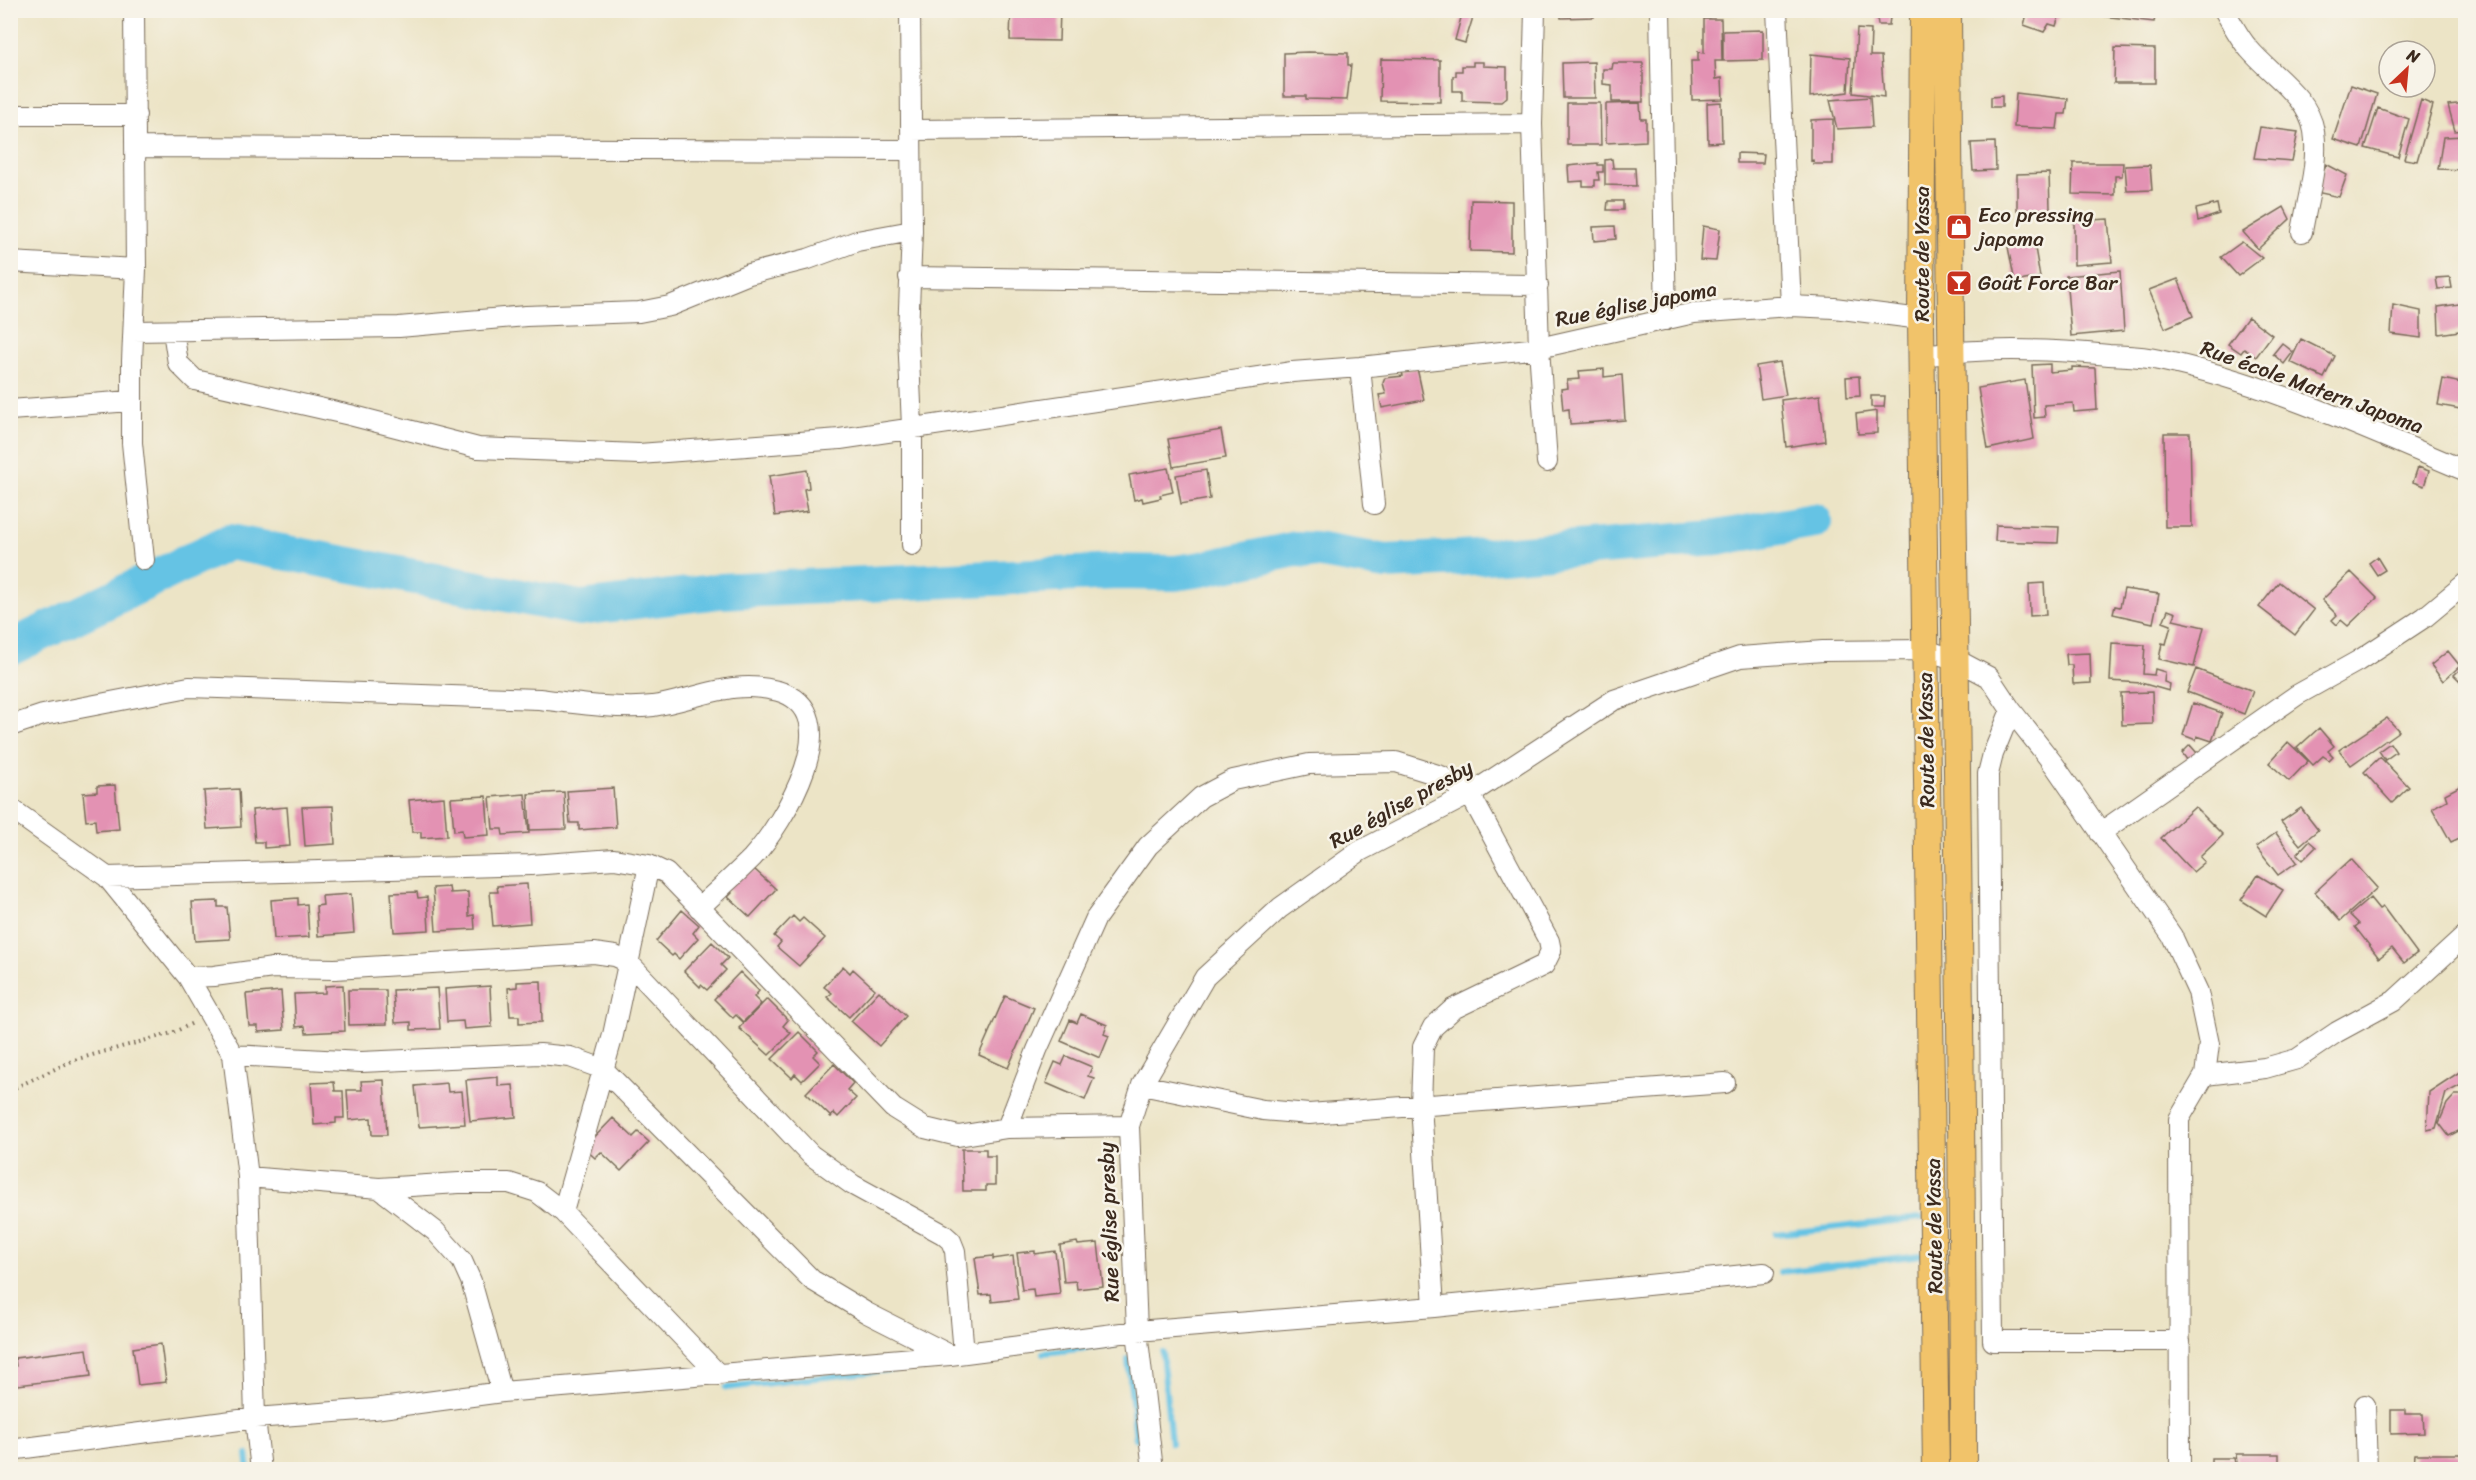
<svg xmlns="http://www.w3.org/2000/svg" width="2476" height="1480" viewBox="0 0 2476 1480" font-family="Sriracha,sans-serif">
<rect width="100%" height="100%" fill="#f7f3e8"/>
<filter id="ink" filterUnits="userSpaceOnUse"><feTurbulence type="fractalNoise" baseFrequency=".0167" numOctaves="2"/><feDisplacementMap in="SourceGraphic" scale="12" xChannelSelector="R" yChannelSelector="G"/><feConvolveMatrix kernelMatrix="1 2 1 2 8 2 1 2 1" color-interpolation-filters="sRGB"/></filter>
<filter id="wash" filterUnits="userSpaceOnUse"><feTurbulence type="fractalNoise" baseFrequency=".008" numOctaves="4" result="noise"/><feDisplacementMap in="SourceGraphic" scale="24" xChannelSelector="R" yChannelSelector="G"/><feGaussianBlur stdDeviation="1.35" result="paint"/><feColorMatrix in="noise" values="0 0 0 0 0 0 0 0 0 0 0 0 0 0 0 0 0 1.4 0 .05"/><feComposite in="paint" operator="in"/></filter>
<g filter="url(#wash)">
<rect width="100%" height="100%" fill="#ece4c6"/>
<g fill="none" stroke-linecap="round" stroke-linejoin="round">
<!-- stream -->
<path stroke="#65c3e4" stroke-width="6" d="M 1776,1234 L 1921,1218
M 1780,1272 L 1920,1255
M 1162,1352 L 1171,1443
M 1043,1353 L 1114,1345
M 1128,1359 L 1136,1439
M 726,1388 L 896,1369
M 247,1454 L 249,1470"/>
<!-- river -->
<path stroke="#65c3e4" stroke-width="36" d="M 10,648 L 229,542 L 580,608 L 720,591 L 1117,572 L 1175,573 L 1202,569 L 1296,549 L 1315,550 L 1386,562 L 1461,558 L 1717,538 L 1814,521"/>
</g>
<g id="blocks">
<!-- building -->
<path fill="#e392b3" d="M 1011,10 L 1060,10 L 1059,41 L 1010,40 Z
M 1560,10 L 1594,10 L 1594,17 L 1561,18 Z
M 1876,10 L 1891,10 L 1889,25 L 1878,25 Z
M 2028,10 L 2061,10 L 2056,26 L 2049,24 L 2044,32 L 2024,25 Z
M 2096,10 L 2157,10 L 2154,22 L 2094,15 Z
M 1462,14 L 1473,17 L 1465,43 L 1455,40 Z
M 1704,19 L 1721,19 L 1722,61 L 1715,61 L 1716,79 L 1722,78 L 1723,99 L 1692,100 L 1691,61 L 1698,61 L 1698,52 L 1704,53 Z
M 1857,29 L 1871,30 L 1870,56 L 1881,56 L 1884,97 L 1853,93 Z
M 1763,30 L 1763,60 L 1723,61 L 1723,31 Z
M 2115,48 L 2155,49 L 2155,83 L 2114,83 Z
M 1308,52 L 1348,53 L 1348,65 L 1351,65 L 1347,100 L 1306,99 L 1306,96 L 1284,96 L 1284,53 Z
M 1811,54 L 1850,58 L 1848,92 L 1810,97 Z
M 1381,59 L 1440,60 L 1440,102 L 1380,101 Z
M 1473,62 L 1483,62 L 1483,66 L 1507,67 L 1507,97 L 1501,102 L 1462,101 L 1462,91 L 1453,91 L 1453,76 L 1456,76 L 1456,71 L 1462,71 L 1462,66 L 1473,66 Z
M 1594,62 L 1595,98 L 1563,98 L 1562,63 Z
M 1613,63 L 1643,63 L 1643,102 L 1612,102 L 1612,85 L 1603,84 L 1603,69 L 1612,69 Z
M 2351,85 L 2377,94 L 2361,148 L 2333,139 Z
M 2016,93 L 2068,99 L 2066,114 L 2059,114 L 2057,129 L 2014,127 Z
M 2002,96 L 2002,107 L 1991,107 L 1991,97 Z
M 1870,97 L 1872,127 L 1837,129 L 1830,100 Z
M 2421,100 L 2433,105 L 2417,161 L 2404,159 Z
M 1721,102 L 1722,142 L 1708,143 L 1707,103 Z
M 1567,103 L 1600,103 L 1601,145 L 1567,145 Z
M 1640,103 L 1641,119 L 1646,119 L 1646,141 L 1606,143 L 1606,104 Z
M 2466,103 L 2466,130 L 2455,131 L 2448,105 Z
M 2378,108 L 2409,119 L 2398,157 L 2365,148 Z
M 1833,119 L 1833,164 L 1814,164 L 1813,160 L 1811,161 L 1811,120 Z
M 2260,127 L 2298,132 L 2292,161 L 2254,158 Z
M 2466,136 L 2466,170 L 2438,169 L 2443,137 Z
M 1995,142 L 1996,170 L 1973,171 L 1971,143 Z
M 1737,153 L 1764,154 L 1763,163 L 1737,163 Z
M 1612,159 L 1613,168 L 1635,168 L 1636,186 L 1605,185 L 1605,160 Z
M 1598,163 L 1598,165 L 1603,165 L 1603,172 L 1598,172 L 1599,180 L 1595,180 L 1595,186 L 1583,186 L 1583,181 L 1569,182 L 1568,166 Z
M 2073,163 L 2123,163 L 2122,176 L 2115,176 L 2115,195 L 2072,194 Z
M 2326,164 L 2347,175 L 2339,197 L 2316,192 Z
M 2150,165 L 2152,190 L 2127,191 L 2125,166 Z
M 2049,173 L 2050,209 L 2017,210 L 2017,174 Z
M 1471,200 L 1512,201 L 1512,252 L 1470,251 Z
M 1608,201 L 1623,201 L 1623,210 L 1607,210 Z
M 2217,204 L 2219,214 L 2198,221 L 2196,209 Z
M 2284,207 L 2290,219 L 2258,249 L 2243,232 Z
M 2108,219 L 2112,262 L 2074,265 L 2074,221 Z
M 1615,226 L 1616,239 L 1594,241 L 1593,227 Z
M 1703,226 L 1720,229 L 1716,261 L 1700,260 Z
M 2034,242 L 2040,277 L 2015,282 L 2008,247 Z
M 2242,242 L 2262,258 L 2238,276 L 2221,257 Z
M 2120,271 L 2124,331 L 2071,336 L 2066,276 Z
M 2450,277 L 2452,288 L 2438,289 L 2436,278 Z
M 2178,279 L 2193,316 L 2165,328 L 2149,290 Z
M 2466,303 L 2466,330 L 2439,334 L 2438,307 Z
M 2393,305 L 2421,311 L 2421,338 L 2391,334 Z
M 2248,317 L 2272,335 L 2256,357 L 2244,349 L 2241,353 L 2228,344 Z
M 2301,339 L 2335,356 L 2324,378 L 2290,362 Z
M 2282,343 L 2293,352 L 2284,364 L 2273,354 Z
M 1780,362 L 1786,395 L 1761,399 L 1756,366 Z
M 2050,364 L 2050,372 L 2072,370 L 2072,367 L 2095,368 L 2097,410 L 2074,412 L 2073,403 L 2044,405 L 2045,417 L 2034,418 L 2032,365 Z
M 1417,368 L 1424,400 L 1382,408 L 1379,395 L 1386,394 L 1383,383 L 1385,378 L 1403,376 L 1402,371 Z
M 1604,369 L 1604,377 L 1622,375 L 1625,420 L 1570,424 L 1569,409 L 1563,410 L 1561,389 L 1568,388 L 1567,380 L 1580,379 L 1579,371 Z
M 1859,376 L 1860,396 L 1847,397 L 1846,377 Z
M 2443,379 L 2466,384 L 2466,410 L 2438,405 Z
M 2025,380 L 2034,439 L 1988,449 L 1978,388 Z
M 1820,395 L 1825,441 L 1786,447 L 1781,400 Z
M 1871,396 L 1885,396 L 1884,407 L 1871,407 Z
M 1877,411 L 1877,433 L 1858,434 L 1856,414 Z
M 1221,430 L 1226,458 L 1173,467 L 1168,439 Z
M 2164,433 L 2190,433 L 2192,527 L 2165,527 Z
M 2418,467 L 2429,471 L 2424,486 L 2413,482 Z
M 1168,468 L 1173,492 L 1160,495 L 1161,498 L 1143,502 L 1142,498 L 1134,500 L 1129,475 Z
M 807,470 L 809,488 L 804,489 L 808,511 L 775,516 L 769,476 Z
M 1206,470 L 1210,499 L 1181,504 L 1176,475 Z
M 1996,525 L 2059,527 L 2058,543 L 1995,541 Z
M 2377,557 L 2385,570 L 2377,575 L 2369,563 Z
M 2351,572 L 2377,598 L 2348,626 L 2341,620 L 2337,625 L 2332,620 L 2337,615 L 2322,600 Z
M 2279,582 L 2314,610 L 2295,635 L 2259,607 Z
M 2044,583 L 2046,615 L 2030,616 L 2029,584 Z
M 2124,589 L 2159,594 L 2153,623 L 2113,614 L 2115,606 L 2120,607 Z
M 2168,610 L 2176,613 L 2173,620 L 2204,627 L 2194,667 L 2159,659 L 2162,643 L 2166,644 L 2171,625 L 2163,622 Z
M 2112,643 L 2145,645 L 2143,674 L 2154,675 L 2155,669 L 2165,672 L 2164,682 L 2170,684 L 2169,691 L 2141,683 L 2110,681 Z
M 2448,651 L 2460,666 L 2443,681 L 2431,665 Z
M 2090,653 L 2091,683 L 2073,684 L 2072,665 L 2067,665 L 2066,654 Z
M 2466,664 L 2466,687 L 2454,675 Z
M 2196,669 L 2253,691 L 2244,714 L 2187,692 Z
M 2152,692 L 2153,724 L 2122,725 L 2121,693 Z
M 2193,703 L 2222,713 L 2212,741 L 2197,736 L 2196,740 L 2183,735 Z
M 2387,718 L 2399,731 L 2351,765 L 2339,750 Z
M 2319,728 L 2334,746 L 2328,751 L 2333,756 L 2329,760 L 2323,756 L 2313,765 L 2297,748 Z
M 2288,742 L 2308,761 L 2289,781 L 2269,763 Z
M 2390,743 L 2396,752 L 2385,760 L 2379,751 Z
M 2190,745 L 2197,753 L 2188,761 L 2182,753 Z
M 2380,757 L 2409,787 L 2392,803 L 2364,772 Z
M 115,785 L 119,829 L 96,831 L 95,820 L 86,821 L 83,793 L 97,792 L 97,786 Z
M 2462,785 L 2463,787 L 2466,786 L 2466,835 L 2451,842 L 2432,808 L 2447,800 L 2445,794 Z
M 613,788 L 616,827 L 579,830 L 579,823 L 570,823 L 567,791 Z
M 239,789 L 241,827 L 207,829 L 204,791 Z
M 564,792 L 566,829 L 530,830 L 528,794 Z
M 525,794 L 529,833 L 503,835 L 502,829 L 493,829 L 490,797 Z
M 486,796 L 489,835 L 463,837 L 462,830 L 454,831 L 451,798 Z
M 444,797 L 447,836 L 421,838 L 421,832 L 412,832 L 409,800 Z
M 333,806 L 335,844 L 305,846 L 302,807 Z
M 287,807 L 290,846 L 264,848 L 264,842 L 255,842 L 252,810 Z
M 2195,807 L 2223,835 L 2200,857 L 2205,862 L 2193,872 L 2161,838 Z
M 2301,808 L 2318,830 L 2300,845 L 2281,822 Z
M 2276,833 L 2297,862 L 2278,875 L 2256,847 Z
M 2309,841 L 2316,847 L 2303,860 L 2297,854 Z
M 2351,859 L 2377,888 L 2340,921 L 2315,892 Z
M 754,869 L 776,889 L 750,917 L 728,897 L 732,893 L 726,886 Z
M 2258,875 L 2283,890 L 2266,916 L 2241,900 Z
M 527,884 L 530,923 L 493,926 L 490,892 L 498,892 L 497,886 Z
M 449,887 L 450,893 L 468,892 L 469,916 L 474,915 L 475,929 L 436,931 L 433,888 Z
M 417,892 L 418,898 L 427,897 L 429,930 L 394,932 L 391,893 Z
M 351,894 L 354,933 L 318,936 L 316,906 L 323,905 L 322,896 Z
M 298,898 L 298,905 L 307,904 L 309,937 L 274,939 L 271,900 Z
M 2370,898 L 2379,909 L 2383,907 L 2417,953 L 2404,963 L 2392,948 L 2379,958 L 2355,927 L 2359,924 L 2350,915 Z
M 218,901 L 218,907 L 227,907 L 230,939 L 195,941 L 192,902 Z
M 682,910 L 699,925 L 693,933 L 698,938 L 679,959 L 674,954 L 672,956 L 656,941 Z
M 793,916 L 799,922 L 803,918 L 825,938 L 799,966 L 777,947 L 781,942 L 774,936 Z
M 712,942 L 728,958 L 721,965 L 726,970 L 707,990 L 701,985 L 700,987 L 684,971 Z
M 843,966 L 850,973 L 853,969 L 875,989 L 849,1017 L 827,997 L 832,993 L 824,987 Z
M 740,972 L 759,991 L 754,997 L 761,1004 L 743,1022 L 736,1015 L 733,1018 L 714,999 Z
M 541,981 L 542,1022 L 519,1023 L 519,1016 L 510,1016 L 508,988 L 517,987 L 517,982 Z
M 343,985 L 345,1031 L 306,1033 L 305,1026 L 296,1027 L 294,994 L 325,993 L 325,986 Z
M 490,986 L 492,1027 L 464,1029 L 463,1021 L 447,1022 L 445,989 Z
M 437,988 L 440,1029 L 411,1030 L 411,1022 L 395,1023 L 393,990 Z
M 348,990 L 386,990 L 387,1024 L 349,1025 Z
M 281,991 L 284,1030 L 258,1032 L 258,1026 L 249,1026 L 246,994 Z
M 879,991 L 906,1016 L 879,1046 L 851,1021 Z
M 1005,996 L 1034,1008 L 1008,1068 L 979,1055 Z
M 767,999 L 788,1020 L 783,1026 L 791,1033 L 769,1055 L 739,1028 Z
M 1081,1014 L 1107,1025 L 1104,1034 L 1109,1036 L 1100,1058 L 1061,1041 L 1070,1020 L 1077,1023 Z
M 799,1032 L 818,1051 L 813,1056 L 820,1063 L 802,1081 L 795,1074 L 792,1078 L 772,1059 Z
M 1066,1056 L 1092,1067 L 1088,1076 L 1094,1078 L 1085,1100 L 1046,1083 L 1055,1062 L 1062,1065 Z
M 834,1064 L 853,1083 L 847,1090 L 856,1098 L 838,1117 L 834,1113 L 831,1117 L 806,1093 Z
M 2461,1071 L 2465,1083 L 2446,1093 L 2436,1128 L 2427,1130 L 2429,1092 Z
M 498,1077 L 498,1086 L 513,1085 L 516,1117 L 470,1121 L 466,1080 Z
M 384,1080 L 387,1135 L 372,1135 L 371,1118 L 349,1120 L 347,1090 L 362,1090 L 361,1081 Z
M 334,1082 L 335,1091 L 343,1091 L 344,1118 L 336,1118 L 336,1123 L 314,1125 L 311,1083 Z
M 447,1083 L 448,1092 L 462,1091 L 465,1124 L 419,1127 L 415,1086 Z
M 2455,1095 L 2466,1095 L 2466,1127 L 2449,1136 L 2439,1123 L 2447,1104 Z
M 613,1118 L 633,1137 L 638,1132 L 649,1142 L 621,1171 L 601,1152 L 595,1158 L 584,1148 Z
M 962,1149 L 986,1149 L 986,1156 L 995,1156 L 995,1185 L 986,1185 L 986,1191 L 963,1191 Z
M 1077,1242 L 1078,1245 L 1098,1243 L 1103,1286 L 1077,1289 L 1076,1281 L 1064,1282 L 1060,1245 Z
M 1035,1251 L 1035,1254 L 1055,1251 L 1060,1294 L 1034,1297 L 1033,1289 L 1022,1290 L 1017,1253 Z
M 993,1256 L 993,1259 L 1013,1256 L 1018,1299 L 992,1302 L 991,1294 L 980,1295 L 975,1258 Z
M 161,1344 L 166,1382 L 138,1385 L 133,1348 Z
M 87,1349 L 91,1376 L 10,1386 L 10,1367 L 16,1366 L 15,1358 Z
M 2391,1410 L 2405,1410 L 2405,1414 L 2423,1414 L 2424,1433 L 2391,1434 Z
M 2236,1454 L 2279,1454 L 2279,1464 L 2272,1465 L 2272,1470 L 2211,1470 L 2211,1458 L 2234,1458 L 2235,1463 L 2237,1463 Z
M 2415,1454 L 2461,1454 L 2461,1470 L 2413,1470 Z"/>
</g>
</g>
<g filter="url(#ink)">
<use href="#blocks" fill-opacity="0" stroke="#796b59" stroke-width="1.5"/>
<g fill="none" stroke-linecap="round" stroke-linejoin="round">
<!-- minor casing -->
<g stroke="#796b59" stroke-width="22">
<path id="minor" d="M 134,10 L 136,269 L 132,361 L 132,443 L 144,560
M 910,10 L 912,231 L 908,334 L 912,427 L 912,545
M 1535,10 L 1532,124 L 1539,348 L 1547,462
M 1660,10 L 1666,320
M 1777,10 L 1791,306
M 2224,10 C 2232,23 2239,38 2249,49 C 2271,75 2308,96 2314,131 C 2319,164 2307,200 2302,232
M 10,115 L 136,115
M 911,130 L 1532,124
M 137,147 L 911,150
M 10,262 L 136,269
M 909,277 L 1538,285
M 134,331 L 399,327 L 526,316 L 639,312 L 670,306 L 749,274 L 808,259 L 857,241 L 912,231
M 173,331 L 178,363 L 195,380 L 350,415 L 478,448 L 639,454 L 840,439 L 1292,372 L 1360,367 L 1539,348 L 1694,313 L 1791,306 L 1834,308 L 1921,319
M 1923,356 C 1984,347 2048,349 2109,355 C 2125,356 2143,356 2159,360 C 2265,382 2366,429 2466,471
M 1360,367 L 1374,504
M 10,410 L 131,401
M 2011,710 L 1993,754 L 1988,774 L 1993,1341 L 2180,1341
M 10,726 L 43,715 L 189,687 L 539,699 C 572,703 620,710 653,706 C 695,700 733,678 778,691 C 852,712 783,824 752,858 C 735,875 717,891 699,908
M 10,808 L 107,877 L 188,977 L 233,1055 L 248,1177 L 255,1418 L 261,1470
M 2100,833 L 2297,695 L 2358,661 L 2425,617 L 2466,583
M 107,877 L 531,865 L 614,859 L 649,865 L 666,873 L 893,1108 L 925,1128 L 958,1136 L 1007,1128 L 1129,1126
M 188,977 L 214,976 L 273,968 L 335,969 L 594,953 L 615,956 L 628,962 L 811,1155 L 853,1185 L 943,1234 L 951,1241 L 955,1251 L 964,1353
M 233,1055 L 361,1062 L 540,1054 L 570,1057 L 603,1069 L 812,1280 L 867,1313 L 950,1355
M 2205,1075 L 2265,1068 L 2297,1059 L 2337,1032 L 2394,1001 L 2466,935
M 1142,1085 L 1263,1110 L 1309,1114 L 1725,1083
M 1007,1128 L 1037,1050 L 1096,918 L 1148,846 L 1201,797 L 1233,780 L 1309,764 L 1396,762 L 1441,776 L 1470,794 L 1549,941 L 1551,951 L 1544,965 L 1453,1009 L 1433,1027 L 1423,1047 L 1421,1105 L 1434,1307
M 248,1177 L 379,1188 L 459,1183 L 509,1183 L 537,1192 L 563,1212 L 719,1375
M 379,1188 L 435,1231 L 462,1261 L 471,1281 L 502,1392
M 563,1212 L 613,1035 L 649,865
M 2365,1405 L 2367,1470
M 10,1450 L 255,1418 L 374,1409 L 502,1392 L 950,1355 L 1137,1331 L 1434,1307 L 1764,1273
M 1153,1470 L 1137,1331 L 1129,1126 L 1142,1085 L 1205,977 L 1280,908 L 1360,851 L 1470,794 L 1614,700 L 1740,657 L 1823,651 L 1925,650 L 1957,660 L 1989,677 L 2011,710 L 2055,766 L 2172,936 L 2198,992 L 2209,1044 L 2205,1075 L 2179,1119 L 2180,1470"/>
</g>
<!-- major casing -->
<g stroke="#796b59" stroke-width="28">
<path id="major" d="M 1923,10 L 1921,319 L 1936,1470
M 1948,10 C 1951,497 1963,983 1963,1470"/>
</g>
<!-- path -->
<path stroke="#796b59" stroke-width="4" stroke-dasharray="1.5 4.5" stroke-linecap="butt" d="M 10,1090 L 74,1060 L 172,1033 L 195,1022"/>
<!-- minor -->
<use href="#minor" stroke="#fff" stroke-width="20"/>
<!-- major -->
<use href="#major" stroke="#f1c36a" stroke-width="26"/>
</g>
</g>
<!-- icons -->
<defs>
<g id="shop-square" transform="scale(1.35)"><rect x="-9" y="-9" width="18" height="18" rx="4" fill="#c8321e" stroke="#f7f3e8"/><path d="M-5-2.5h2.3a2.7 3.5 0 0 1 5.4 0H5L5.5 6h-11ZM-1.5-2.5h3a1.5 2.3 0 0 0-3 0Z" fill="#fff"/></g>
<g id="bar-square" transform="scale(1.35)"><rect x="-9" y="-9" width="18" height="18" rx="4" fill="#c8321e" stroke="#f7f3e8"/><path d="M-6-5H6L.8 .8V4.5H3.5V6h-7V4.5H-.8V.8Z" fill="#fff"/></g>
</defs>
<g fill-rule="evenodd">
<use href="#shop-square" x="1959" y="227"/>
<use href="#bar-square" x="1959" y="283"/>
</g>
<g text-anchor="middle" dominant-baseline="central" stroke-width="5" stroke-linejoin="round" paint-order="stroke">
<!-- poi labels -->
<g font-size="21" fill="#3b2a1e" stroke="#f7f3e8" text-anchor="start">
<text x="1978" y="215">Eco pressing<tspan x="1978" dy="24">japoma</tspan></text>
<text x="1978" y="283">Goût Force Bar</text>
</g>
<!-- street labels -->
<g font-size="21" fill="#3b2a1e" stroke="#f7f3e8">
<text transform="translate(1922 254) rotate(-90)">Route de Yassa</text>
<text transform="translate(1636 304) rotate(-11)">Rue église japoma</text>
<text transform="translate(2312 387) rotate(20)">Rue école Matern Japoma</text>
<text transform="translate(1926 740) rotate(-91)">Route de Yassa</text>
<text transform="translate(1401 804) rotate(-29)">Rue église presby</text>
<text transform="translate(1109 1222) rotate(-92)">Rue église presby</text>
<text transform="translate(1934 1226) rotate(-91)">Route de Yassa</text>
</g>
</g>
<!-- margin -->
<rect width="2476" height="1480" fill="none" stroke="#f7f3e8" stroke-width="36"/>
<!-- north arrow -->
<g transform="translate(2407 69) rotate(26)"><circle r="28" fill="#f7f3e8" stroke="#aca397" stroke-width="1.5"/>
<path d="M0-4.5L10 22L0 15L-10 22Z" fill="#c8321e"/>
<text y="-9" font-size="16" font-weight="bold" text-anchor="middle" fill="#3b2a1e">N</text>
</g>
</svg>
